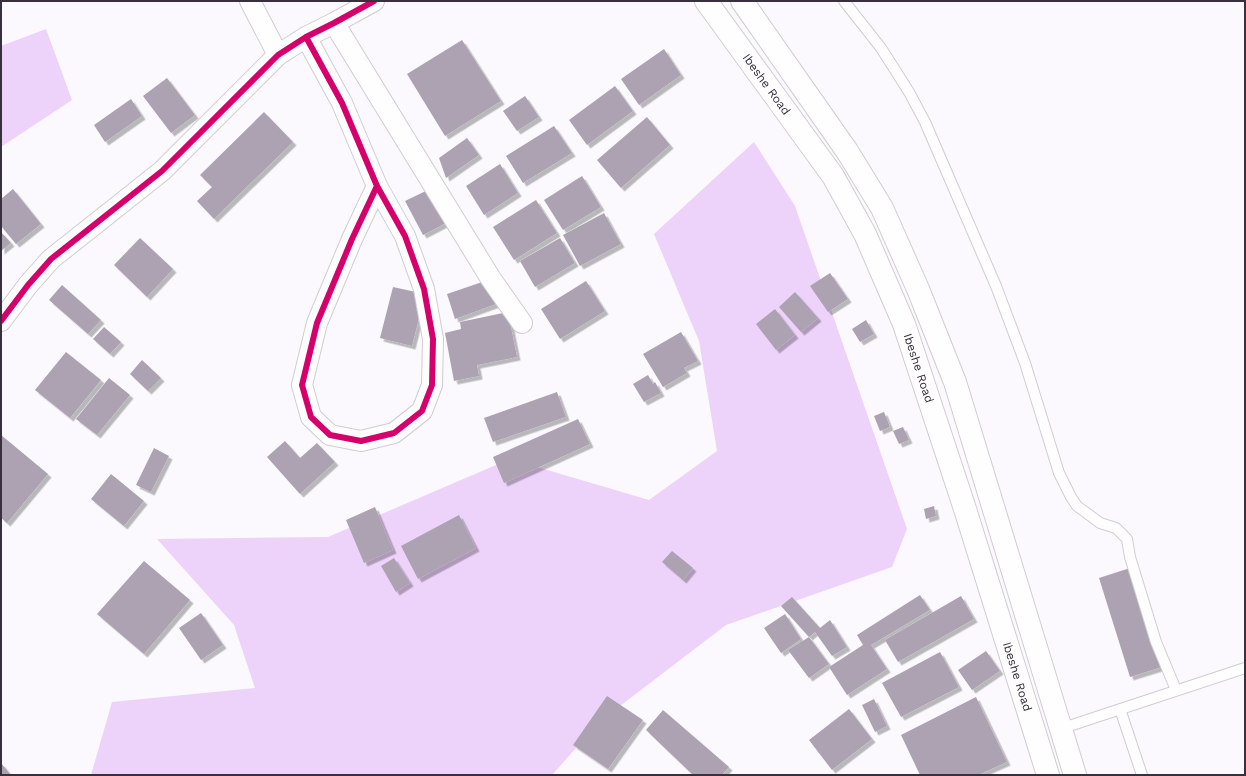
<svg xmlns="http://www.w3.org/2000/svg" width="1246" height="776" viewBox="0 0 1246 776" font-family="'Work Sans',sans-serif">
<defs>
<filter id="shadow"><feDropShadow dx="3.5" dy="3.5" stdDeviation="0" flood-color="#0004"/></filter>
</defs>
<rect width="100%" height="100%" fill="#fbf9fd"/>
<!-- green -->
<path fill="#edd2fa" d="M 46,29 L 72,100 L 1,147 L 1,46 Z
M 754,142 L 795,206 L 907,529 L 892,567 L 726,625 L 599,722 L 552,775 L 91,775 L 112,702 L 255,688 L 234,625 L 157,539 L 328,537 L 510,459 L 649,500 L 717,451 L 699,341 L 654,234 Z"/>
<!-- building -->
<path fill="#ada2b2" filter="url(#shadow)" d="M 462,40 L 501,101 L 445,136 L 407,74 Z
M 664,49 L 681,75 L 639,105 L 621,79 Z
M 167,78 L 195,115 L 171,133 L 143,96 Z
M 615,86 L 633,111 L 587,145 L 569,120 Z
M 525,96 L 539,117 L 517,131 L 503,111 Z
M 131,99 L 142,116 L 105,142 L 94,125 Z
M 264,112 L 293,142 L 214,219 L 197,201 L 212,187 L 200,175 Z
M 647,117 L 670,145 L 621,188 L 597,160 Z
M 554,126 L 572,153 L 523,183 L 506,156 Z
M 467,138 L 479,155 L 446,178 L 439,158 Z
M 500,164 L 518,193 L 484,215 L 466,186 Z
M 582,176 L 601,207 L 563,230 L 544,200 Z
M 13,189 L 41,224 L 16,244 L 1,226 L 1,199 Z
M 430,189 L 448,222 L 423,235 L 405,201 Z
M 536,200 L 557,233 L 514,260 L 493,227 Z
M 604,213 L 621,244 L 580,266 L 563,235 Z
M 1,232 L 11,243 L 1,251 Z
M 140,238 L 173,269 L 147,297 L 114,265 Z
M 560,238 L 575,263 L 535,287 L 520,261 Z
M 830,273 L 848,299 L 828,312 L 810,286 Z
M 491,279 L 499,303 L 455,319 L 447,294 Z
M 586,281 L 605,311 L 560,339 L 541,309 Z
M 62,285 L 101,320 L 88,334 L 49,300 Z
M 393,287 L 425,294 L 412,346 L 380,338 Z
M 795,292 L 818,318 L 801,332 L 779,307 Z
M 775,309 L 795,335 L 776,350 L 756,324 Z
M 508,312 L 517,357 L 477,365 L 479,376 L 454,381 L 445,333 L 461,329 L 460,322 Z
M 866,320 L 874,334 L 860,342 L 852,329 Z
M 104,327 L 121,342 L 110,354 L 93,339 Z
M 681,332 L 698,361 L 684,368 L 687,373 L 663,387 L 643,354 Z
M 66,352 L 101,380 L 70,418 L 35,390 Z
M 142,360 L 161,378 L 148,391 L 130,374 Z
M 648,375 L 653,384 L 655,382 L 661,393 L 644,402 L 633,384 Z
M 109,378 L 130,395 L 97,435 L 76,419 Z
M 557,392 L 566,417 L 493,442 L 484,418 Z
M 884,412 L 890,427 L 880,431 L 874,416 Z
M 578,419 L 590,444 L 504,483 L 493,457 Z
M 903,427 L 909,440 L 899,444 L 893,431 Z
M 1,435 L 48,474 L 7,523 L 1,518 Z
M 285,441 L 300,458 L 317,443 L 335,462 L 300,494 L 267,457 Z
M 154,448 L 169,456 L 151,492 L 136,485 Z
M 111,474 L 144,501 L 124,526 L 91,499 Z
M 934,506 L 936,516 L 926,519 L 924,509 Z
M 375,507 L 393,550 L 364,563 L 346,520 Z
M 459,515 L 476,548 L 418,579 L 401,546 Z
M 672,551 L 693,568 L 683,580 L 662,562 Z
M 394,558 L 410,583 L 396,592 L 381,566 Z
M 144,561 L 190,600 L 144,654 L 97,614 Z
M 1130,568 L 1162,667 L 1130,677 L 1099,578 Z
M 920,595 L 930,610 L 871,645 L 887,669 L 847,695 L 829,667 L 863,645 L 857,635 Z
M 961,596 L 974,619 L 898,662 L 885,640 Z
M 792,597 L 820,628 L 830,620 L 847,647 L 832,656 L 815,632 L 809,637 L 781,606 Z
M 201,613 L 223,645 L 201,660 L 179,628 Z
M 785,614 L 801,639 L 781,653 L 764,628 Z
M 809,637 L 829,664 L 809,678 L 788,650 Z
M 986,651 L 1000,671 L 972,690 L 958,670 Z
M 940,652 L 959,687 L 901,717 L 882,683 Z
M 607,696 L 643,720 L 608,769 L 573,745 Z
M 976,697 L 1007,762 L 978,775 L 920,775 L 901,735 Z
M 874,699 L 887,726 L 875,732 L 862,705 Z
M 849,709 L 872,739 L 832,770 L 809,740 Z
M 663,710 L 729,767 L 722,775 L 693,775 L 646,730 Z
M 1,763 L 11,775 L 1,775 Z"/>
<g fill="none" stroke-linecap="round" stroke-linejoin="round">
<!-- service casing -->
<g stroke="#d1ccd3" stroke-width="12">
<path id="service" d="M 844,1 L 881,48 L 909,92 L 925,122 L 996,286 L 1025,363 L 1059,473 L 1071,497 L 1077,506 L 1088,514 L 1100,523 L 1116,528 L 1127,539 L 1130,557 L 1156,642 L 1176,690
M 1120,709 L 1142,775
M 1060,729 L 1245,668"/>
</g>
<!-- minor casing -->
<g stroke="#d1ccd3" stroke-width="22">
<path id="minor" d="M 250,1 L 278,55
M 334,23 L 491,279 L 522,323
M 306,37 L 342,103 L 377,186 L 405,236 L 424,289 L 433,339 L 432,385 L 422,411 L 394,433 L 361,441 L 330,435 L 311,417 L 302,385 L 317,323 L 352,239 L 377,186
M 1,321 L 28,285 L 51,259 L 162,171 L 278,55 L 306,37 L 334,23 L 374,1"/>
</g>
<!-- secondary casing -->
<g stroke="#d1ccd3" stroke-width="24">
<g id="secondary">
<path id="s1" d="M 706,1 L 833,176 L 865,234 L 904,324 L 965,509 L 1048,775"/>
<path d="M 742,1 L 847,151 L 882,208 L 918,289 L 955,382 L 1075,775"/>
</g>
</g>
<!-- service -->
<use href="#service" stroke="#fefeff" stroke-width="10"/>
<!-- minor -->
<use href="#minor" stroke="#fefeff" stroke-width="20"/>
<!-- secondary -->
<use href="#secondary" stroke="#fefeff" stroke-width="22"/>
<!-- cycleway casing -->
<g stroke="#fff" stroke-width="8">
<path id="cycleway" d="M 306,37 L 342,103 L 377,186 L 405,236 L 424,289 L 433,339 L 432,385 L 422,411 L 394,433 L 361,441 L 330,435 L 311,417 L 302,385 L 317,323 L 352,239 L 377,186
M 1,321 L 28,285 L 51,259 L 162,171 L 278,55 L 306,37 L 334,23 L 374,1"/>
</g>
<!-- cycleway -->
<use href="#cycleway" stroke="#d6006c" stroke-width="6"/>
</g>
<g text-anchor="middle" dominant-baseline="central" stroke-width="4" stroke-linejoin="round" paint-order="stroke">
<!-- street labels -->
<g font-size="12" fill="#38303c" stroke="#fff">
<text stroke="none"><textPath href="#s1" startOffset="103">Ibeshe Road</textPath></text>
<text stroke="none"><textPath href="#s1" startOffset="427">Ibeshe Road</textPath></text>
<text stroke="none"><textPath href="#s1" startOffset="751">Ibeshe Road</textPath></text>
</g>
</g>
<!-- border -->
<rect width="1246" height="776" fill="none" stroke="#38303c" stroke-width="4"/>
</svg>
